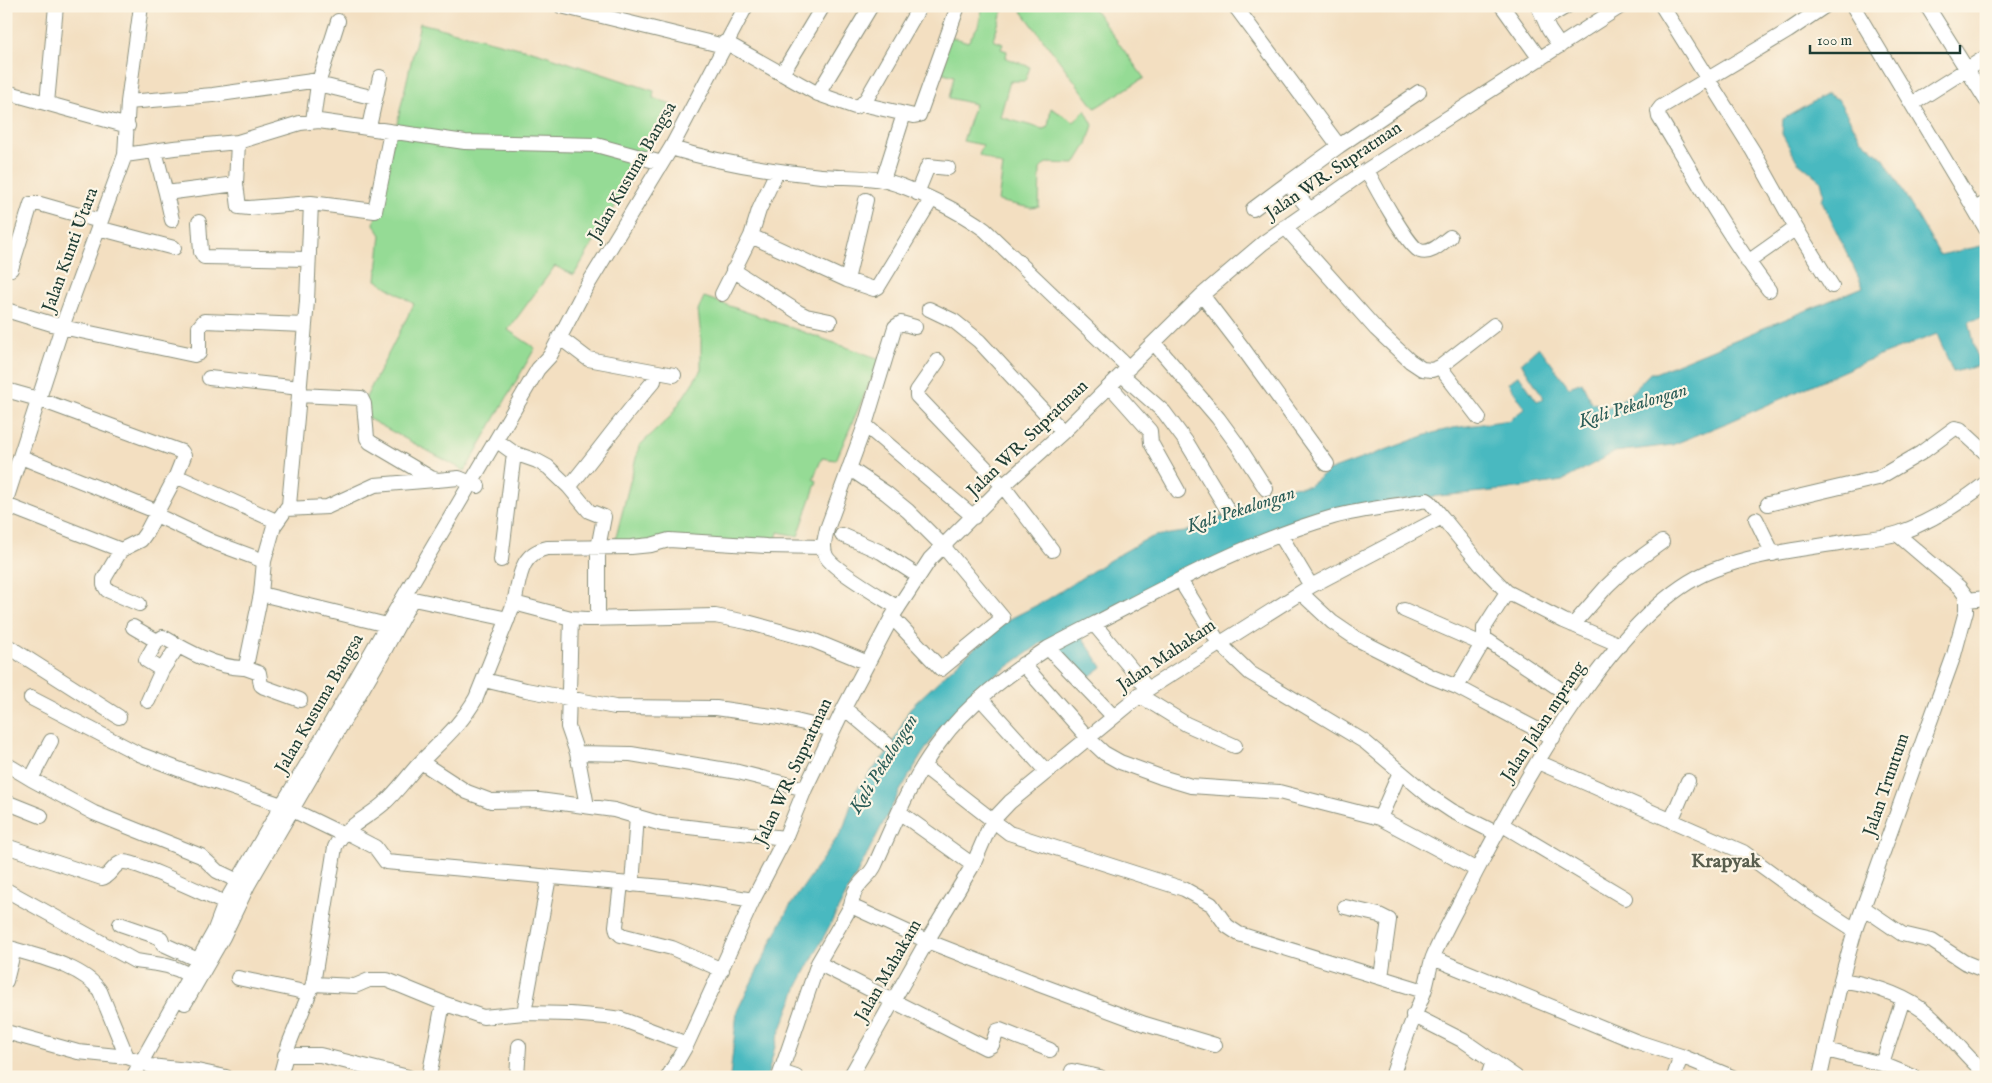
<svg xmlns="http://www.w3.org/2000/svg" width="1992" height="1083" viewBox="0 0 1992 1083" font-family="'IM FELL English',serif">
<rect width="100%" height="100%" fill="#fcf5e5"/>
<filter id="ink" filterUnits="userSpaceOnUse"><feTurbulence type="fractalNoise" baseFrequency=".02" numOctaves="2"/><feDisplacementMap in="SourceGraphic" scale="10" xChannelSelector="R" yChannelSelector="G"/><feConvolveMatrix kernelMatrix="1 2 1 2 8 2 1 2 1" color-interpolation-filters="sRGB"/></filter>
<filter id="wash" filterUnits="userSpaceOnUse"><feTurbulence type="fractalNoise" baseFrequency=".0096" numOctaves="4" result="noise"/><feDisplacementMap in="SourceGraphic" scale="20" xChannelSelector="R" yChannelSelector="G"/><feGaussianBlur stdDeviation="1.12" result="paint"/><feColorMatrix in="noise" values="0 0 0 0 0 0 0 0 0 0 0 0 0 0 0 0 0 1.4 0 .05"/><feComposite in="paint" operator="in"/></filter>
<g filter="url(#wash)">
<rect width="100%" height="100%" fill="#f3dfc1"/>
<!-- green -->
<path fill="#95db95" stroke="#5a8c64" d="M 983,6 L 1004,6 L 993,40 L 1003,44 L 1001,49 L 1007,51 L 1006,58 L 1030,67 L 1025,81 L 1010,81 L 1000,117 L 1043,129 L 1048,127 L 1051,108 L 1074,122 L 1085,110 L 1093,125 L 1087,144 L 1075,164 L 1046,163 L 1040,169 L 1039,207 L 1031,208 L 998,201 L 1003,166 L 979,155 L 983,145 L 963,141 L 975,104 L 949,98 L 954,76 L 937,71 L 949,36 L 968,42 L 978,26 Z
M 1018,6 L 1092,6 L 1144,78 L 1095,108 Z
M 420,23 L 539,53 L 654,91 L 653,98 L 671,105 L 622,195 L 574,275 L 555,266 L 508,330 L 535,348 L 465,471 L 369,419 L 364,401 L 414,304 L 376,280 L 381,235 L 374,224 Z
M 704,297 L 880,359 L 836,460 L 822,458 L 813,479 L 817,481 L 798,536 L 778,532 L 775,544 L 614,545 L 639,446 L 670,417 L 701,370 L 701,337 L 698,310 Z"/>
<!-- water -->
<path fill="#4ab9c0" stroke="#347b7a" d="M 1827,94 L 1838,99 L 1861,139 L 1884,159 L 1940,255 L 1986,245 L 1986,317 L 1969,321 L 1979,366 L 1953,372 L 1937,334 L 1866,361 L 1729,422 L 1672,445 L 1615,452 L 1562,481 L 1503,490 L 1396,500 L 1310,519 L 1076,628 L 1102,667 L 1082,682 L 1043,642 L 983,684 L 941,726 L 921,756 L 900,791 L 798,986 L 777,1039 L 767,1077 L 730,1077 L 737,1011 L 788,909 L 843,829 L 856,790 L 890,749 L 910,708 L 963,658 L 1008,620 L 1045,601 L 1110,560 L 1143,541 L 1155,536 L 1185,532 L 1225,515 L 1282,487 L 1309,486 L 1328,471 L 1429,434 L 1453,428 L 1510,420 L 1525,408 L 1508,383 L 1519,375 L 1537,401 L 1544,398 L 1521,363 L 1539,347 L 1569,387 L 1582,382 L 1591,402 L 1608,408 L 1628,396 L 1650,373 L 1655,373 L 1863,287 L 1822,201 L 1824,193 L 1821,181 L 1797,161 L 1782,134 L 1783,119 Z"/>
</g>
<g filter="url(#ink)">
<g fill="none" stroke-linecap="round" stroke-linejoin="round">
<!-- minor casing -->
<g stroke="#898e7a" stroke-width="16">
<path id="minor" d="M 561,6 L 724,46
M 1235,6 L 1339,146 L 1288,183 L 1309,209
M 1502,6 L 1540,59
M 1538,6 L 1549,30 L 1560,46
M 1662,6 L 1753,151 L 1796,228 L 1832,286
M 1853,6 L 1972,205 L 1978,207 L 1986,203
M 1927,6 L 1986,100
M 1545,19 L 1567,6
M 725,42 L 818,94 L 855,107 L 862,104 L 867,98 L 920,6
M 782,74 L 823,6
M 318,84 L 375,98
M 6,92 L 128,126
M 818,94 L 871,6
M 128,102 L 213,95 L 319,80
M 47,103 L 56,6
M 862,104 L 914,116 L 919,115 L 958,6
M 1912,104 L 1986,57
M 313,121 L 318,84 L 338,21
M 369,127 L 380,77
M 238,142 L 236,184 L 239,207 L 249,208 L 311,203 L 307,301 L 299,395 L 361,398 L 364,404 L 367,438 L 370,442 L 431,478 L 437,480 L 459,478 L 478,486
M 1339,146 L 1419,92
M 671,148 C 720,163 771,171 821,176 C 843,178 865,176 886,181 C 913,188 963,213 985,230 L 1129,368
M 155,151 L 166,193 L 236,184
M 125,155 L 174,148 L 238,142 L 300,123 L 319,121 L 465,142 L 596,145 L 662,163
M 1367,170 C 1374,184 1408,247 1420,251 C 1431,255 1442,243 1450,237
M 883,180 L 904,114
M 166,193 L 172,220
M 917,193 L 928,166 L 948,168
M 311,203 L 375,211 L 391,132
M 1972,205 L 1986,229
M 1253,209 L 1288,183
M 199,222 L 201,252 L 204,257 L 308,259
M 1285,227 L 1376,329 L 1410,361 L 1422,369 L 1432,370 L 1440,367 L 1494,325
M 98,228 L 174,248
M 751,236 L 847,280 L 874,289 L 878,287 L 931,200
M 1748,262 L 1796,228
M 11,269 L 31,204 L 40,204 L 100,221
M 733,270 L 798,312 L 806,316 L 830,321
M 847,280 L 866,200
M 1769,290 C 1728,236 1694,175 1659,117 L 1658,111 L 1661,107 L 1788,31 L 1825,6
M 722,294 L 751,236 L 759,210 L 777,171
M 1202,295 L 1242,347 L 1327,464
M 929,309 L 954,321 L 979,341 L 1063,432
M 6,310 L 62,327 L 194,355 L 199,353 L 199,327 L 204,321 L 304,325
M 559,337 L 588,359 L 674,375
M 1154,343 L 1218,418 L 1237,444 L 1266,489
M 938,361 L 917,391 L 917,396 L 1003,486 L 1052,550
M 1440,367 L 1479,418
M 1122,375 L 1164,412 L 1187,443 L 1227,509
M 209,378 L 300,388
M 1110,386 L 1150,431 L 1151,443 L 1178,491
M 6,390 L 38,399 L 182,452 L 184,456 L 176,476
M 299,395 L 289,505 L 274,526 L 264,561 L 261,594 L 387,625
M 865,425 L 895,327 L 901,323 L 915,327
M 496,440 L 514,453 L 537,461 L 548,467 L 569,487 L 589,511 L 604,517 L 598,548 L 598,619
M 21,457 L 158,512
M 849,468 L 886,493 L 908,511 L 943,546 L 1003,618 L 941,669 L 892,617
M 569,487 C 598,452 624,415 654,381
M 6,500 L 62,327 L 125,155 L 128,102 L 141,6
M 1768,504 L 1878,478 L 1921,453 L 1955,428 L 1960,429 L 1986,453
M 6,505 L 121,550
M 286,509 L 327,507 L 375,485 L 435,480
M 156,515 L 213,542 L 264,561
M 1756,519 L 1773,554
M 842,535 L 881,552 L 918,576
M 1281,536 L 1311,586
M 501,560 L 514,453
M 1185,588 L 1219,643 L 1250,673 L 1365,742 L 1428,795 L 1452,811 L 1496,833
M 1301,593 L 1332,622 L 1357,639 L 1432,677 L 1457,687 L 1553,738
M 404,597 L 508,619
M 1967,600 L 1986,598
M 514,603 C 520,579 519,554 547,548 L 631,547 L 651,545 L 669,540 L 766,546 L 824,547
M 139,604 L 107,590 L 104,585 L 104,579 L 121,550 L 141,540 L 146,533 L 176,476 L 276,521
M 898,608 C 883,598 832,569 826,556 C 822,547 825,538 827,529 L 865,425 L 974,517
M 1404,610 L 1482,644
M 571,618 L 568,727 L 577,753 L 587,806
M 1573,625 L 1607,586 L 1626,568 L 1662,542
M 133,627 L 157,641 L 163,637 C 185,650 217,668 243,668 L 246,666 L 261,594
M 1484,638 L 1576,700
M 157,641 L 146,660 L 162,670 L 178,646
M 6,645 L 119,717
M 1048,648 L 1094,624
M 1023,664 L 1088,738 L 1104,753 L 1120,762 L 1161,777 L 1191,786 L 1279,792 L 1380,818 L 1477,870
M 245,668 L 259,673 L 261,685 L 264,687 L 300,700
M 484,680 L 526,690 L 615,707 L 716,708 L 779,717 L 833,730
M 1457,687 L 1482,644 L 1484,638 L 1484,628 L 1507,592
M 1148,689 L 1094,624 C 1171,584 1249,541 1333,517 C 1363,509 1396,506 1427,500 L 1430,502 L 1442,517
M 1139,695 L 1186,724 L 1235,746
M 31,698 L 139,754 L 186,772 L 282,805 L 344,835
M 981,699 L 1046,771
M 148,701 L 162,670
M 844,708 L 888,745
M 1113,716 L 1048,648 C 1009,674 967,704 939,743 C 911,779 894,823 875,865 C 871,874 865,877 859,885 C 854,890 852,900 851,906 L 927,941 L 1035,983 L 1145,1024 L 1215,1045
M 577,753 L 631,754 L 738,772 L 805,789
M 421,762 L 467,792 L 491,801 L 539,800 L 614,810 L 662,824 L 785,838
M 1538,762 L 1743,852 L 1810,901 L 1855,930
M 6,764 L 31,779 L 94,813 L 201,856 L 217,871 L 238,881
M 923,766 L 1009,833 L 1184,889 L 1211,904 L 1227,926 L 1239,934 L 1424,991
M 31,779 L 51,741
M 6,802 L 41,816
M 899,812 L 973,865
M 1380,818 L 1400,772
M 1671,821 L 1688,781
M 1501,824 L 1625,898
M 346,832 L 375,847 L 386,862 L 686,889 L 753,900
M 6,846 L 102,878 C 111,876 113,864 123,862 C 136,861 209,896 225,903
M 621,884 L 616,926 L 617,931 L 621,935 L 672,948 L 722,970
M 632,885 L 637,816
M 6,890 L 135,961 C 156,964 170,964 189,975
M 1345,907 L 1379,915 L 1389,920 L 1381,977
M 1864,908 L 1902,934 L 1932,941 L 1964,962 L 1986,971
M 120,924 L 161,938 L 163,944 L 198,960
M 6,947 C 35,956 83,965 100,991 L 127,1057 L 141,1062
M 1433,958 L 1635,1041 L 1681,1056 L 1732,1077
M 818,963 L 986,1048 L 992,1045 L 997,1031 L 1000,1030 L 1050,1050
M 238,978 L 309,993
M 1841,980 C 1872,985 1906,995 1930,1016 C 1950,1034 1965,1056 1986,1074
M 6,981 L 14,949
M 313,984 L 355,986 L 369,980 L 387,980 L 443,1003 L 483,1017 L 524,1013 L 570,1014 L 606,1017 L 621,1019 L 687,1044
M 185,1003 L 223,937 L 248,885 L 382,655 L 411,601
M 524,1013 L 549,877
M 1413,1015 L 1464,1041 L 1516,1077
M 6,1032 L 78,1052 L 127,1057
M 1826,1050 L 1882,1064 L 1914,1077
M 285,1055 L 320,1055 L 408,1077
M 1882,1064 L 1903,999
M 150,1066 L 197,1071 L 226,1077
M 1072,1071 L 1100,1077
M 781,1072 L 796,1077
M 133,1077 L 214,932 L 225,903 L 282,805 L 312,756 L 387,625 L 538,369 L 550,356 L 584,291 L 671,148 L 746,6
M 280,1077 L 289,1044 L 313,984 L 335,847 C 344,827 367,818 383,804 C 396,793 407,777 419,764 C 440,742 461,725 476,698 L 514,603 L 571,618 L 586,619 L 715,616 L 747,622 L 812,640 L 868,663
M 429,1077 L 443,1003
M 517,1077 L 519,1046
M 668,1077 L 687,1044 L 753,900 L 785,838 L 805,789 L 844,708 L 892,617 L 930,559 L 1003,486 L 1063,432 L 1202,295 L 1263,243 L 1367,170 L 1621,6
M 779,1077 L 818,963 L 851,906
M 850,1077 L 927,941 L 973,865 L 992,821 L 1010,802 L 1148,689 L 1311,586 L 1442,517 L 1481,565 L 1507,592 L 1564,621 L 1620,645
M 1392,1077 C 1401,1048 1413,1020 1424,992 C 1428,980 1429,968 1433,957 C 1445,928 1462,900 1476,872 C 1522,784 1618,606 1713,570 C 1756,553 1805,549 1850,541 C 1866,539 1884,538 1899,533 C 1930,522 1960,503 1986,483
M 1488,1077 L 1493,1061
M 1674,1077 L 1681,1056
M 1820,1077 L 1841,980 L 1855,930 L 1954,655 L 1966,611 L 1966,596 L 1959,587 L 1897,534"/>
</g>
<!-- minor -->
<use href="#minor" stroke="#fff" stroke-width="14"/>
</g>
</g>
<g text-anchor="middle" dominant-baseline="central" stroke-width="4.5" stroke-linejoin="round" paint-order="stroke">
<!-- street labels -->
<g font-size="18" fill="#1f3d34" stroke="#fcf5e5">
<text transform="translate(1334 171) rotate(-34)">Jalan WR. Supratman</text>
<text transform="translate(633 172) rotate(-60)">Jalan Kusuma Bangsa</text>
<text transform="translate(71 250) rotate(-70)">Jalan Kunti Utara</text>
<text transform="translate(1028 439) rotate(-44)">Jalan WR. Supratman</text>
<text transform="translate(1167 656) rotate(-34)">Jalan Mahakam</text>
<text transform="translate(320 704) rotate(-60)">Jalan Kusuma Bangsa</text>
<text transform="translate(1544 722) rotate(-57)">Jalan Jalan mprang</text>
<text transform="translate(794 772) rotate(-65)">Jalan WR. Supratman</text>
<text transform="translate(1887 785) rotate(-71)">Jalan Truntum</text>
<text transform="translate(889 971) rotate(-60)">Jalan Mahakam</text>
</g>
<!-- water labels -->
<g font-size="19" font-style="italic" fill="#2a5c57" stroke="#fcf5e5">
<text transform="translate(1633 406) rotate(-17)">Kali Pekalongan</text>
<text transform="translate(1241 510) rotate(-18)">Kali Pekalongan</text>
<text transform="translate(884 764) rotate(-58)">Kali Pekalongan</text>
</g>
<!-- quarter labels -->
<g font-size="20" font-weight="bold" fill="#595e4e" stroke="#fcf5e5">
<text x="1726" y="861">Krapyak</text>
</g>
</g>
<!-- margin -->
<rect width="1992" height="1083" fill="none" stroke="#fcf5e5" stroke-width="25"/>
<!-- scale -->
<path d="M1810 45v8h150v-8" fill="none" stroke="#1f3d34" stroke-width="2.5"/>
<text x="1817" y="45" font-size="15" fill="#1f3d34" stroke="#fcf5e5" stroke-width="4" paint-order="stroke">100 m</text>
</svg>
